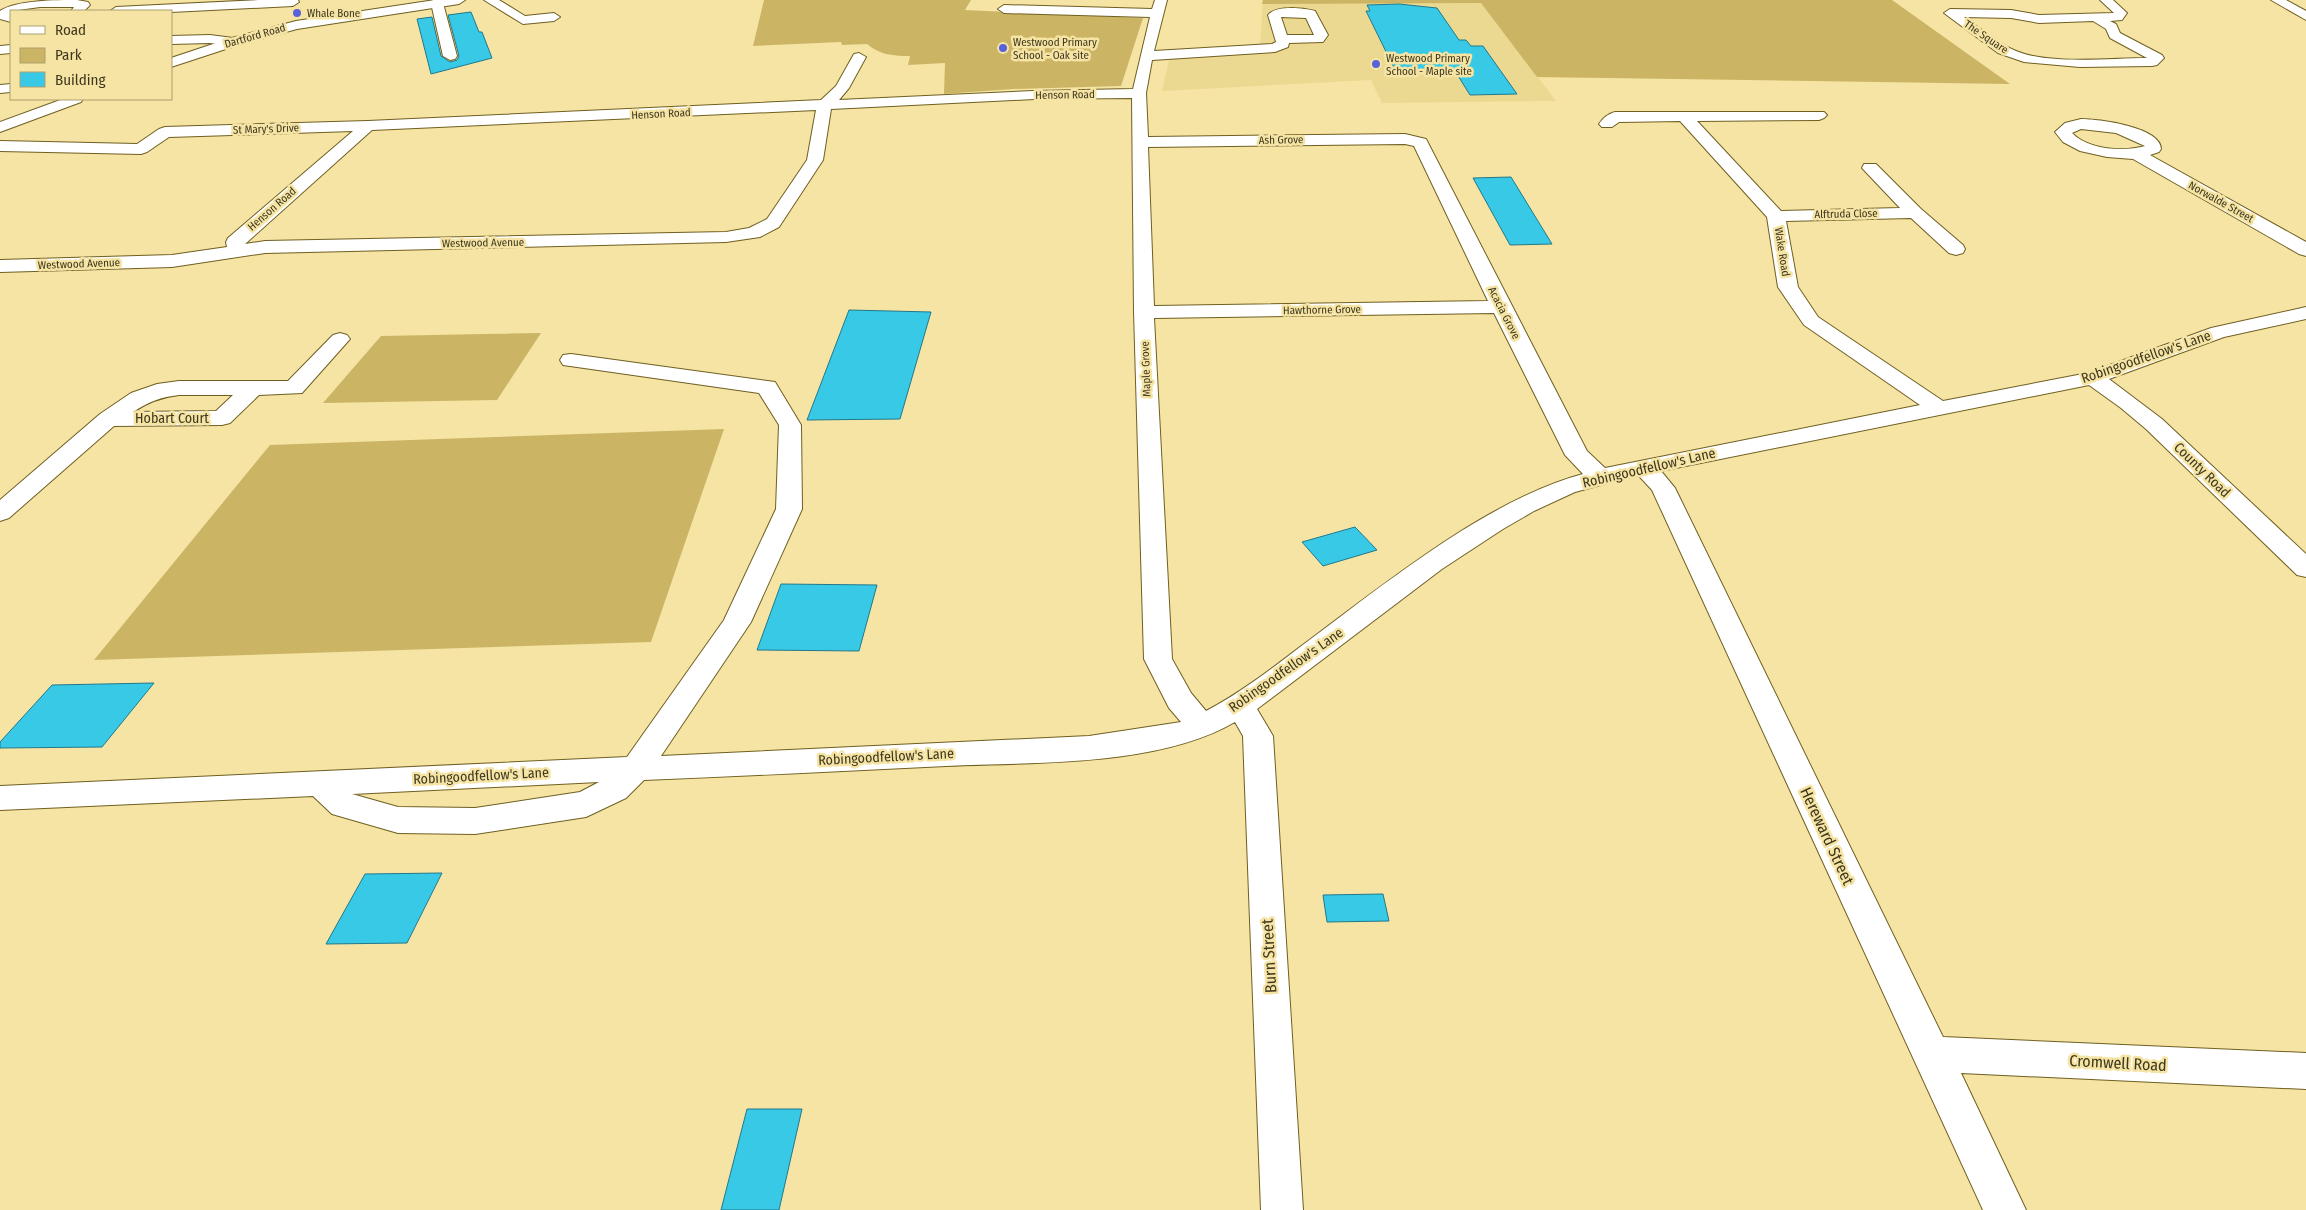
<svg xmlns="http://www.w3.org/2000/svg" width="2306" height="1210" viewBox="0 0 2306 1210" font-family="'Fira Sans Condensed',sans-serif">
<rect width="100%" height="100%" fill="#f5e4a4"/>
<!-- built -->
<path fill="#ecd991" d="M 1263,0 L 1611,0 L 1597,78 L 1538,77 L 1556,101 L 1382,103 L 1371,80 L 1162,91 L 1171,51 L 1260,45 Z"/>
<!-- green -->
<path fill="#cbb565" d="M 764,0 L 971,0 L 965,10 L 1143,18 L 1121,86 L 1013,89 L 944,94 L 945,63 L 908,65 L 910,56 C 894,56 880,55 867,44 L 842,45 L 841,42 L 753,46 Z
M 1263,0 L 1892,0 L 2010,84 L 1537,77 L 1481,3 L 1262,4 Z
M 541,333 L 497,400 L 323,403 L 381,336 Z
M 724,429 L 651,642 L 94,660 L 270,445 Z"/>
<!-- building -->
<path fill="#38c9e7" stroke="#22788a" d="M 1399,4 L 1437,8 L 1459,40 L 1466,40 L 1471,46 L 1483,46 L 1517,94 L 1470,95 L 1455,71 L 1396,72 L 1366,11 L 1370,11 L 1367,5 Z
M 471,12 L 479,32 L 482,32 L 492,58 L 431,74 L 417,19 L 432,17 L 441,56 L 450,62 L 457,60 L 459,56 L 448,15 Z
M 1511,177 L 1552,244 L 1510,245 L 1473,178 Z
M 849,310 L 931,312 L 900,419 L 807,420 Z
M 1355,527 L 1377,550 L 1323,566 L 1302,542 Z
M 781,584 L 877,585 L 859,651 L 757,650 Z
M 154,683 L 102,747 L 0,748 L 0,742 L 52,685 Z
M 442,873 L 407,943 L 326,944 L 365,874 Z
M 1383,894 L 1389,921 L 1327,922 L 1323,895 Z
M 747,1109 L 802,1109 L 779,1210 L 721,1210 Z"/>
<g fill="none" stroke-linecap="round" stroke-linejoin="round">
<!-- minor casing -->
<g stroke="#6f5f21" stroke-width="2">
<path id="minor" d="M 77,0 L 88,2 L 90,5 L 84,11 L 71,11 L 74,7 L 40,7 L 11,11 L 11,22 L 0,19 L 0,11 C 16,0 56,0 77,0 Z
M 259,0 L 298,0 L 299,2 L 293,6 L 171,12 L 110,11 L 116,7 Z
M 433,0 L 440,0 L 443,3 L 457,56 L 455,59 L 450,60 L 443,56 L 431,3 Z
M 484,0 L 499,0 L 525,16 L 554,13 L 560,17 L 554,21 L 523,24 Z
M 1155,0 L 1167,0 L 1154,51 L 1272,44 L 1276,42 L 1268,15 C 1276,5 1303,8 1315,11 L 1328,35 L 1323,42 L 1289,43 L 1288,47 L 1275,52 L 1152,60 L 1146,93 L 1148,137 L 1405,134 L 1426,139 L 1587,451 L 1605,468 L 1920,405 L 1804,325 L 1778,287 L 1767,217 L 1680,121 L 1619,122 L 1612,127 L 1602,127 L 1599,124 C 1603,118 1608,114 1615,112 L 1824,112 L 1827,115 L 1824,118 L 1819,120 L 1697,121 L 1781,211 L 1900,208 L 1862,168 L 1864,164 L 1876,164 L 1921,209 L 1963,245 L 1965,249 L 1963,253 L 1956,255 L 1949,253 L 1911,218 L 1786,221 L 1798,287 L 1818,317 L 1943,401 L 2088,373 L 2211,328 L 2306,307 L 2306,319 L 2224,337 L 2109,379 L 2162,419 L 2306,554 L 2306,577 L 2297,575 L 2146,429 L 2121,408 L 2089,385 L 1661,471 L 1675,488 L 1943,1037 L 2306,1053 L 2306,1089 L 1961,1073 L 2026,1210 L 1983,1210 L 1652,490 L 1638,475 L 1575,492 L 1534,511 L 1503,529 L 1442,569 L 1257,709 L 1273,736 L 1303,1210 L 1261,1210 L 1243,736 L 1235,722 C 1158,767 1034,762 946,766 C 845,771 745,776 644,780 L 626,798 L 586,817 L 475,834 L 398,833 L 332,814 L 313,796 L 0,810 L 0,786 L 627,757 L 724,620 L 776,509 L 779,425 L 759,393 L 563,365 L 560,360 L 563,355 L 571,354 L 775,382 L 801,425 L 802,509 L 751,622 L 661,756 L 1089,736 L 1181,722 L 1169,708 L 1144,659 L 1134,312 L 1132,98 L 1034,99 L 831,109 L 823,160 L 779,227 L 760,237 L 726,242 L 265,253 L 172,267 L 0,272 L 0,260 L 172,255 L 227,247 L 226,242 L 228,238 L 353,131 L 169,137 L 147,152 L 141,154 L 0,151 L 0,141 L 137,144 L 159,129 L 165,127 L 368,121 L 821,100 L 836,86 L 854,54 L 859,53 L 866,57 L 849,88 L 839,100 L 1034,91 L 1133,89 L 1150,17 L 1004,13 L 998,9 L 1004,5 L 1152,9 ZM 1281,17 L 1306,18 L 1314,35 L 1287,35 ZM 816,110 L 807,160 L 767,219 L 749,228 L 726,232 L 265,241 L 245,244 L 372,130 ZM 1405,144 L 1414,146 L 1488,301 L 1154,306 L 1148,147 ZM 1494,313 L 1565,455 L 1583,474 C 1486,500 1381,587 1300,647 C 1270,670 1240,693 1206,711 L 1191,693 L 1172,659 L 1154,318 ZM 599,782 L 580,792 L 475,808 L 398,807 L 352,794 Z
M 2100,0 L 2113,0 L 2127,13 L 2122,20 L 2110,21 L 2116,24 L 2120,33 L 2162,55 L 2164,58 L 2157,65 L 2152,66 L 2080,67 L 2024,62 L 1998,53 L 1944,13 L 1950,9 L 2011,10 L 2039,15 L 2114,13 ZM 1964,17 L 2011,18 L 2039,23 L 2093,21 L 2106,29 L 2110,38 L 2147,58 C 2110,58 2049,65 2016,51 C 1997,43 1981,29 1964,17 Z
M 2271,0 L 2286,0 L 2306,11 L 2306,20 Z
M 210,35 L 233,38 L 240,42 L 233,46 L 210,43 L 171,44 L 171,36 Z
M 11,45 L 11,53 L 0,54 L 0,46 Z
M 11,84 L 11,92 L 0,93 L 0,85 Z
M 2081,119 C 2098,119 2161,127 2161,149 L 2159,152 L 2150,155 L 2306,242 L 2306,256 L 2299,254 L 2133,159 L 2107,157 L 2080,151 L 2063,142 L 2055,132 L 2065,123 ZM 2081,129 L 2116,133 L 2145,146 C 2124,152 2088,150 2072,133 Z
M 340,333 L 347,335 L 350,339 L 302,393 L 259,395 L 230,423 L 222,425 L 114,426 L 9,518 L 0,521 L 0,500 L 100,414 L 131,393 L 157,384 L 179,381 L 288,381 L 333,335 ZM 179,395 L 233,395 L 216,411 L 133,412 C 148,402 161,397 179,395 Z"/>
</g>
<!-- major casing -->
<g stroke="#6f5f21" stroke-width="2">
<path id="major" d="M 435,0 L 465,0 L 459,4 L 297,29 L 238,45 L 171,67 L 171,58 L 228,39 L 296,21 Z
M 63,99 L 83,99 L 81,102 L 0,132 L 0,122 Z"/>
</g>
<!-- minor -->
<use href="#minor" fill="#fff" fill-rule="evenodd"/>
<!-- major -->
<use href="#major" fill="#fff" fill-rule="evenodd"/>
</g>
<!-- markers -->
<g fill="#5863da" stroke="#f5e4a4" stroke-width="2">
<circle cx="297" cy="13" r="5"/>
<circle cx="1003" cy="48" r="5"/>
<circle cx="1376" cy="64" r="5"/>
</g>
<g text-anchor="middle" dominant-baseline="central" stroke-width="5" stroke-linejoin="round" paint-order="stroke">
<!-- far-poi labels -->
<g font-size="11" fill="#3f381f" stroke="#f5e4a4" text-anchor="start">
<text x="307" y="13">Whale Bone</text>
<text x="1013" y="42">Westwood Primary<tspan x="1013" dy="13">School - Oak site</tspan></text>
<text x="1386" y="58">Westwood Primary<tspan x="1386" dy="13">School - Maple site</tspan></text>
</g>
<!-- far-street labels -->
<g font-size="11" fill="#3f381f" stroke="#f5e4a4">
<text transform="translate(255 36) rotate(-16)">Dartford Road</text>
<text transform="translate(1986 37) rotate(34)">The Square</text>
<text transform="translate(1065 95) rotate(-1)">Henson Road</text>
<text transform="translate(661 114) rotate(-3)">Henson Road</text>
<text transform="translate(266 129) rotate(-2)">St Mary's Drive</text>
<text transform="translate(1281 140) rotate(-1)">Ash Grove</text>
<text transform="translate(2221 202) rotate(29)">Norwalde Street</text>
<text transform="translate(272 209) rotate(-41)">Henson Road</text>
<text transform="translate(1846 214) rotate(-1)">Alftruda Close</text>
<text transform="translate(483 243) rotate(-1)">Westwood Avenue</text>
<text transform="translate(1782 252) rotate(81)">Wake Road</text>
<text transform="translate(79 264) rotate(-2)">Westwood Avenue</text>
<text transform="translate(1322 310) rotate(-1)">Hawthorne Grove</text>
<text transform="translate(1504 313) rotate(63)">Acacia Grove</text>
<text transform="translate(1146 369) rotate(-92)">Maple Grove</text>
</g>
<!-- street labels -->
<g font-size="14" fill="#3f381f" stroke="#f5e4a4">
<text transform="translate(2146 357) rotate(-19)">Robingoodfellow's Lane</text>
<text x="172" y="418">Hobart Court</text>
<text transform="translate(1649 468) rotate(-13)">Robingoodfellow's Lane</text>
<text transform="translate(2202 470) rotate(44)">County Road</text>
<text transform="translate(1286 670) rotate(-35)">Robingoodfellow's Lane</text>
<text transform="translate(886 757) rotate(-3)">Robingoodfellow's Lane</text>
<text transform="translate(481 776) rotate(-3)">Robingoodfellow's Lane</text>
</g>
<!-- near-street labels -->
<g font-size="16" fill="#3f381f" stroke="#f5e4a4">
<text transform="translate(1827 836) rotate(65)">Hereward Street</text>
<text transform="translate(1269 956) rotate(-93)">Burn Street</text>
<text transform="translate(2118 1063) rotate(3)">Cromwell Road</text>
</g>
</g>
<!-- legend -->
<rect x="10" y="10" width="162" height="90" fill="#f5e4a4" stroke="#ac9f6f"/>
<rect x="20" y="26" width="25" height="8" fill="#ffffff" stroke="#ac9f6f"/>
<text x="55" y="35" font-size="15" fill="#3f381f">Road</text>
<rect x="20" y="48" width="25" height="15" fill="#cbb565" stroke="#ac9f6f"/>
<text x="55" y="60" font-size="15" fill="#3f381f">Park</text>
<rect x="20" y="72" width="25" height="15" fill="#38c9e7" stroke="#ac9f6f"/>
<text x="55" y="85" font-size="15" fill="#3f381f">Building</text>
</svg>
